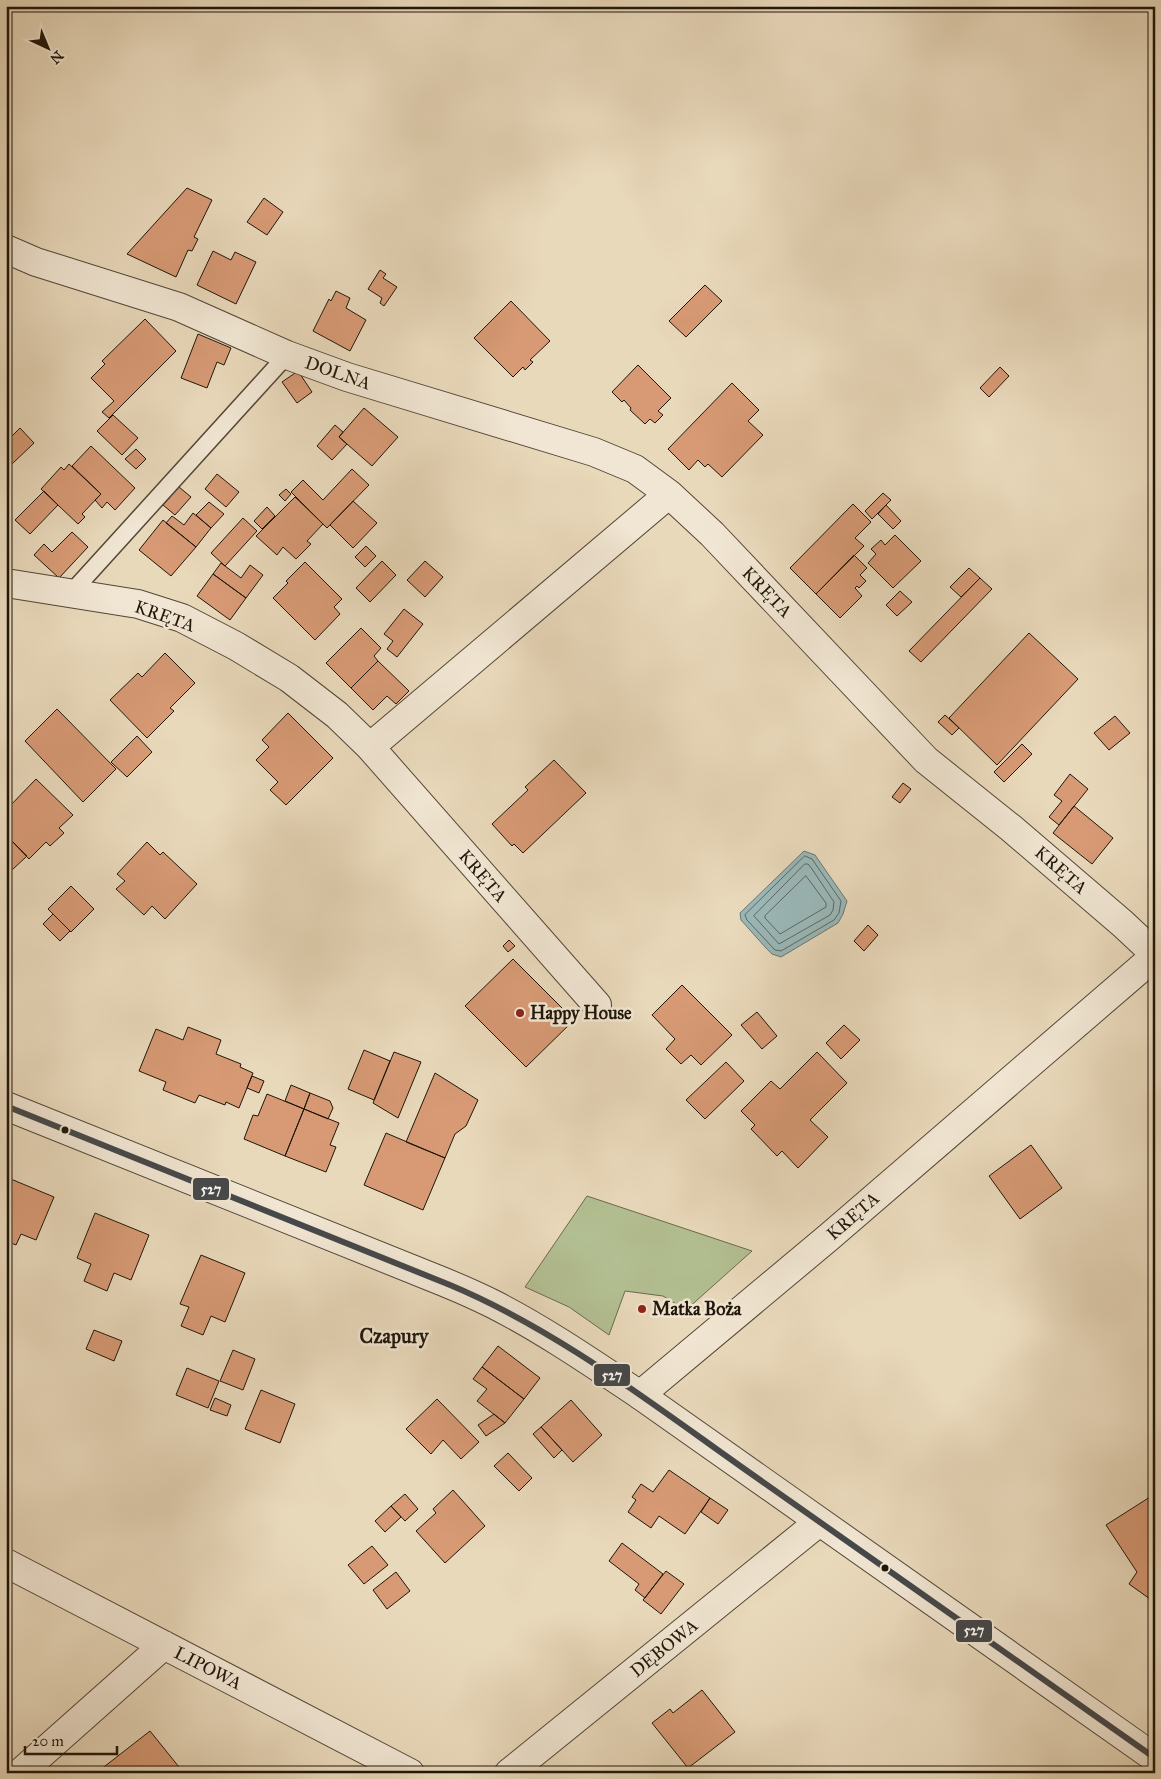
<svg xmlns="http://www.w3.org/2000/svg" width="1161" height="1779" viewBox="0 0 1161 1779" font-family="'IM FELL Great Primer',serif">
<rect width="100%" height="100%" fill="#e9d9bb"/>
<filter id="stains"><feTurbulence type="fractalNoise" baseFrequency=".004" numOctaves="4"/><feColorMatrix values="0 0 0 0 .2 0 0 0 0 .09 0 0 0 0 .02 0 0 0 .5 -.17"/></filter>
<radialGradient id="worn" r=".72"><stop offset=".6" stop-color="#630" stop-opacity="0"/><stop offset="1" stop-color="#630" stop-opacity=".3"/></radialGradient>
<!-- green -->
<path fill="#b3c093" stroke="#696b4e" d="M 587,1196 L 752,1251 L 686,1310 L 663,1296 L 625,1291 L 609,1335 L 569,1307 L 525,1287 Z"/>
<!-- water -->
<path fill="#9ab8b9" stroke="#697773" d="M 804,851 L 815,855 L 847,901 L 843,914 L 838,923 L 781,957 L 772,954 L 766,948 L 741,920 L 740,913 Z"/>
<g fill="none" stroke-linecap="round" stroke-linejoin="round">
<!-- shore -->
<path stroke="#5c6761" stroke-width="1" d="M 805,856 L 812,859 L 841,901 L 839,913 L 834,920 L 781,951 L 775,950 L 747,920 L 745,915 Z
M 805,864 L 808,864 L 812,869 L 834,902 L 833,910 L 830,915 L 779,944 L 754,916 Z
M 806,876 L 826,903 L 826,907 L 780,934 L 765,918 L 765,916 Z"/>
</g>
<!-- building -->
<path fill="#d79a75" stroke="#1f1609" d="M 187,188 L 212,200 L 194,237 L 198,239 L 192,251 L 188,250 L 176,277 L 127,254 Z
M 264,198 L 283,212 L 267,235 L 247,222 Z
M 213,251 L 231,260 L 235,252 L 256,262 L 236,304 L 197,285 Z
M 380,270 L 386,274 L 383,278 L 397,287 L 384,306 L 380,303 L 382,298 L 368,289 Z
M 705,285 L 722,301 L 686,337 L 669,321 Z
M 336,291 L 350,298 L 346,308 L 366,320 L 350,351 L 313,331 L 329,299 L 331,301 Z
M 511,301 L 550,341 L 530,360 L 533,362 L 525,370 L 523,367 L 513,377 L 474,338 Z
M 145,319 L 176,351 L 109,418 L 102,412 L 114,401 L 91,378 L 105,364 L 102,361 Z
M 198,334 L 231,348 L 224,365 L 217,362 L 207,388 L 181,378 Z
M 638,365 L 671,398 L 658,411 L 663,415 L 655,423 L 650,419 L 645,424 L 630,410 L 631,408 L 624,400 L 622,402 L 612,392 Z
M 1000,367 L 1009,376 L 989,397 L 980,388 Z
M 298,371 L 312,392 L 297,403 L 282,382 Z
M 732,383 L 759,410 L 748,421 L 763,435 L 722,477 L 708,464 L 705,467 L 698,460 L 689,470 L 668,449 Z
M 364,408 L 398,437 L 372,466 L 339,437 Z
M 113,415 L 138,438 L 122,455 L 97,431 Z
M 335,425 L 343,432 L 339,437 L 347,444 L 332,460 L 317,446 Z
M 20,428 L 34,443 L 12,464 L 6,458 L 6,442 Z
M 91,446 L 135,488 L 115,510 L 107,502 L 102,508 L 95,500 L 101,494 L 72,466 Z
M 136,449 L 146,459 L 136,469 L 125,459 Z
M 69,464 L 101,494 L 82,514 L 85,517 L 78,524 L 41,489 L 61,467 L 64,470 Z
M 352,469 L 369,485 L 327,528 L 291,492 L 303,480 L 323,500 Z
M 217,474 L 239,492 L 226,507 L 205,489 Z
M 179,487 L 191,497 L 175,515 L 163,505 Z
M 286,489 L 291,494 L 285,501 L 279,495 Z
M 44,491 L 58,505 L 30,534 L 15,520 Z
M 883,493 L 891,500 L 872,519 L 865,511 Z
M 295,497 L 323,524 L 307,541 L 311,544 L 296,559 L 283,547 L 277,555 L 256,536 Z
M 353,501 L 377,523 L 353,548 L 330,525 Z
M 209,502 L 224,514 L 211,528 L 196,515 Z
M 853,504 L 871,522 L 855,538 L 864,546 L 816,594 L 790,568 Z
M 886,505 L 901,521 L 893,529 L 878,514 Z
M 267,507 L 275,516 L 262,529 L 254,521 Z
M 193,513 L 211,528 L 196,547 L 166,523 L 172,516 L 184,525 Z
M 243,518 L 257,531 L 225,566 L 211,553 Z
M 163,520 L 196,547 L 171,576 L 139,550 Z
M 72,532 L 88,547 L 59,578 L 34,555 L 44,544 L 52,552 Z
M 895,535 L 921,561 L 893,588 L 868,563 L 876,554 L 871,549 L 881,540 L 885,545 Z
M 366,546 L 376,556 L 365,567 L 355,557 Z
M 854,555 L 867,568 L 860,575 L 866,581 L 859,588 L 857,586 L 855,588 L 862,596 L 840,618 L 816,594 Z
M 382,561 L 396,575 L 370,602 L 356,588 Z
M 425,561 L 443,577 L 425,597 L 407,580 Z
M 305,562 L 342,599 L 334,607 L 340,614 L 315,640 L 273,598 L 288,583 L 286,581 Z
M 221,563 L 241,578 L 250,565 L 263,575 L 246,598 L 213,574 Z
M 969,568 L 980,578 L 961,597 L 950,587 Z
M 213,574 L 246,598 L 230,620 L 197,596 Z
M 980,578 L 992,589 L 921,662 L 909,651 Z
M 900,591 L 912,602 L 897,616 L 886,605 Z
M 404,609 L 423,624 L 397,657 L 387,649 L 393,641 L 384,634 Z
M 361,628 L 381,648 L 374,656 L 378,661 L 351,688 L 326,663 Z
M 1029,633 L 1078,679 L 997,765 L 949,718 Z
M 165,653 L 195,683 L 170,708 L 174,711 L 147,738 L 110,700 L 138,673 L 142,677 Z
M 378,661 L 409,691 L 396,704 L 387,696 L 373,710 L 351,688 Z
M 57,709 L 116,769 L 83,802 L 25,741 Z
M 288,713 L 333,758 L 286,805 L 270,790 L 278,782 L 256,760 L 269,747 L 262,740 Z
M 945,715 L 959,728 L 952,735 L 938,722 Z
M 1115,716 L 1130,733 L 1109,750 L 1094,733 Z
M 137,736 L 152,752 L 127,777 L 111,762 Z
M 1022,744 L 1032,754 L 1004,782 L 994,772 Z
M 554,760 L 586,793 L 523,853 L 514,844 L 512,846 L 492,824 L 528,790 L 525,787 Z
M 1070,774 L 1088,789 L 1059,825 L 1049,817 L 1062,801 L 1054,795 Z
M 36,779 L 73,815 L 59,828 L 64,833 L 50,846 L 46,842 L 29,859 L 6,835 L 6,810 Z
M 903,783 L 911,789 L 900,803 L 892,797 Z
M 1074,806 L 1113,838 L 1092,864 L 1053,833 Z
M 6,835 L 27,856 L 12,870 L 6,864 Z
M 147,842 L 160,855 L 163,852 L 197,884 L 165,919 L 152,906 L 144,915 L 116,889 L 125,881 L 117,874 Z
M 71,886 L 94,909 L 71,932 L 48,909 Z
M 53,914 L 70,931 L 60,941 L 43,924 Z
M 868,925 L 878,935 L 864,951 L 854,941 Z
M 509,940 L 515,946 L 508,952 L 503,946 Z
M 513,959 L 574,1020 L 526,1067 L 465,1006 Z
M 682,985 L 732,1035 L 701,1065 L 691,1055 L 681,1064 L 666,1049 L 675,1039 L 652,1015 Z
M 757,1012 L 777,1036 L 762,1049 L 741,1025 Z
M 844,1025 L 860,1040 L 841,1059 L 826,1043 Z
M 188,1027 L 221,1040 L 216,1054 L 241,1064 L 240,1067 L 253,1073 L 239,1108 L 226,1102 L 225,1105 L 199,1095 L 195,1103 L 163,1090 L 166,1082 L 139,1071 L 156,1029 L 183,1040 Z
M 364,1050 L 390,1061 L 374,1100 L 348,1089 Z
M 394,1052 L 421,1062 L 398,1118 L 373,1103 Z
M 817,1052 L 847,1083 L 810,1120 L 828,1137 L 798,1168 L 782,1151 L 777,1156 L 751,1129 L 755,1125 L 741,1111 L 771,1081 L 780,1089 Z
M 726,1062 L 744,1081 L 705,1119 L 686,1100 Z
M 435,1073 L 478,1100 L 466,1126 L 455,1134 L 445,1158 L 406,1142 Z
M 252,1076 L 264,1081 L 259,1093 L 247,1088 Z
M 291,1085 L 310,1093 L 304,1109 L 285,1101 Z
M 310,1093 L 330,1101 L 333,1108 L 328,1119 L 304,1109 Z
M 267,1094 L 304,1109 L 285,1156 L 244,1139 L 253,1115 L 258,1116 Z
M 304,1109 L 339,1123 L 330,1145 L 336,1147 L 326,1172 L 285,1156 Z
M 386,1133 L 445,1158 L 423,1210 L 364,1185 Z
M 1031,1145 L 1062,1188 L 1020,1219 L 989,1176 Z
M 6,1177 L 54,1197 L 36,1240 L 21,1234 L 16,1245 L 6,1241 Z
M 95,1213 L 149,1235 L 131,1280 L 114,1273 L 107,1291 L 84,1281 L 91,1264 L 77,1258 Z
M 201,1255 L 245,1273 L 225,1322 L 211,1316 L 203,1335 L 181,1326 L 189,1307 L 180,1304 Z
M 94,1330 L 122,1341 L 114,1361 L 86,1349 Z
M 498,1346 L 540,1378 L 524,1399 L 482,1367 Z
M 233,1350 L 255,1359 L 243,1390 L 220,1381 Z
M 482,1367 L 524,1399 L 505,1423 L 477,1401 L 487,1389 L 473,1379 Z
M 187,1368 L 219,1381 L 208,1408 L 176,1395 Z
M 261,1390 L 295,1404 L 280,1443 L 245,1429 Z
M 215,1398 L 231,1405 L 227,1416 L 210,1410 Z
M 437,1399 L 479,1442 L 461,1459 L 443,1440 L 431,1454 L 406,1429 Z
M 571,1400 L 602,1435 L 573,1462 L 541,1427 Z
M 494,1414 L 505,1423 L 486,1436 L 478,1425 Z
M 541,1427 L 562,1450 L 554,1458 L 533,1434 Z
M 508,1453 L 532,1478 L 519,1491 L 494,1466 Z
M 669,1470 L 710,1498 L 685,1534 L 659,1516 L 651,1528 L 628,1512 L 636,1500 L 632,1497 L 641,1484 L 653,1492 Z
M 453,1490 L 485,1526 L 445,1563 L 416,1531 L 436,1513 L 433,1509 Z
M 405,1494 L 418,1509 L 405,1521 L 391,1506 Z
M 1150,1497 L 1155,1504 L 1155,1593 L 1150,1599 L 1129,1584 L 1137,1572 L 1106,1525 Z
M 710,1498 L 728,1510 L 718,1524 L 701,1512 Z
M 391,1506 L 401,1517 L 385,1532 L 375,1521 Z
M 622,1543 L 663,1574 L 645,1598 L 635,1590 L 639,1584 L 609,1561 Z
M 372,1546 L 388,1565 L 364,1584 L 348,1565 Z
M 666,1571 L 684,1584 L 661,1614 L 643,1600 Z
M 396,1572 L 410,1591 L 387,1609 L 373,1590 Z
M 702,1690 L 735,1732 L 688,1768 L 652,1723 L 670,1709 L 673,1713 Z
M 150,1731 L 179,1767 L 171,1773 L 102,1773 L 100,1770 Z"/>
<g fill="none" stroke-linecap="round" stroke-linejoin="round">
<!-- service casing -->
<g stroke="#524736" stroke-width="19">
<path id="service" d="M 71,593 L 287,355"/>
</g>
<!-- minor casing -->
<g stroke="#524736" stroke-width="30">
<path id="minor" d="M 6,249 L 36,262 L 179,307 L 287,355 L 347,377 L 594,452 L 635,469 L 669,494 L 712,534 L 926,760 L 1011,828 L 1123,924 L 1155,954
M 6,583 L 138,604 L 182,618 L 236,646 L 289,678 L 337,715 L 370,747 L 669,494
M 370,747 L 597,1005
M 640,1395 L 829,1237 L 1155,956
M 6,1563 L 410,1773
M 20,1773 L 164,1645
M 509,1773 L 819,1522"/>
</g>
<!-- tertiary casing -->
<g stroke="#524736" stroke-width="30">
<path id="tertiary" d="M 6,1106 L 444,1282 C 461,1289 477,1296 493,1304 C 544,1330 592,1363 640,1395 L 1155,1758"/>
</g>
<!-- service -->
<use href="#service" stroke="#f1e6d3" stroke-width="16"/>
<!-- minor -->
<use href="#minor" stroke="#f1e6d3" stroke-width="28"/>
<!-- tertiary -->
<use href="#tertiary" stroke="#f1e6d3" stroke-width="28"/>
<!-- bus-1 casing -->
<g stroke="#f1e6d3" stroke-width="10">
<path id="bus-1" d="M 6,1106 L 450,1285 C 560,1331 656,1407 753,1475 C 887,1569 1021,1664 1155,1758"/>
</g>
<!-- bus-1 -->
<use href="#bus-1" stroke="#45484a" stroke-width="6"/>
</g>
<!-- markers -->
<g fill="#8f2418" stroke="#f1e6d3" stroke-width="2">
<circle cx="520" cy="1013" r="5"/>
<circle cx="642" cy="1309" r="5"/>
</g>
<g fill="#1f1609" stroke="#f1e6d3" stroke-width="2">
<circle cx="65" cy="1130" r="4.5"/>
<circle cx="885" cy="1568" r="4.5"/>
</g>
<g text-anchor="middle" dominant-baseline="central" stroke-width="5" stroke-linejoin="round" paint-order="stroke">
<!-- street labels -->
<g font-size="18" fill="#1f1609" stroke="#f1e6d3">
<text transform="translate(338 373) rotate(19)">DOLNA</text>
<text transform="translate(767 592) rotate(46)">KRĘTA</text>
<text transform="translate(165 616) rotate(19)">KRĘTA</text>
<text transform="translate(1061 870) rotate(41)">KRĘTA</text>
<text transform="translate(483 876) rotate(49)">KRĘTA</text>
<text transform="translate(853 1216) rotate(-41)">KRĘTA</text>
<text transform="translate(664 1648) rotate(-39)">DĘBOWA</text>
<text transform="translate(208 1668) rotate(27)">LIPOWA</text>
</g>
<!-- poi labels -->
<g font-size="18" font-weight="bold" fill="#1f1609" stroke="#f1e6d3" text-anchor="start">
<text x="530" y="1013">Happy House</text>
<text x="652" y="1309">Matka Boża</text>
</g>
<!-- quarter labels -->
<g font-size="20" font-weight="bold" fill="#1f1609" stroke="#f1e6d3">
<text x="394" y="1336">Czapury</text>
</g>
</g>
<g stroke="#f1e6d3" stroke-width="2">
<rect x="192" y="1177" width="38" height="24" rx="5" fill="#45484a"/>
<rect x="593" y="1363" width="38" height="24" rx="5" fill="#45484a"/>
<rect x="955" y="1619" width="38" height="24" rx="5" fill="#45484a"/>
</g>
<g font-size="14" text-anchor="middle" font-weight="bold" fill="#fff">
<text x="211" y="1194">527</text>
<text x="612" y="1380">527</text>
<text x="974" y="1635">527</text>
</g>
<!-- margin -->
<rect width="1161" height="1779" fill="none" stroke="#e9d9bb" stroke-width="25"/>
<rect x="8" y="8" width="1146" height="1764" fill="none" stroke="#1f1609" stroke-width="2.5"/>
<rect x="12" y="12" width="1136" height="1754" fill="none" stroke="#1f1609"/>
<!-- north arrow -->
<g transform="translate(48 48) rotate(136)" stroke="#f1e6d3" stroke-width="4" paint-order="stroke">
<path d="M0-4L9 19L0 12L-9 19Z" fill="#1f1609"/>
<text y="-8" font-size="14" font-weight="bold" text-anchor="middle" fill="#1f1609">N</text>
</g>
<!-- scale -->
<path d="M25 1746v8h92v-8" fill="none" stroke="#1f1609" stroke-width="2.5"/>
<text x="32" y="1746" font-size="15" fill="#1f1609" stroke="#f1e6d3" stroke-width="4" paint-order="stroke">20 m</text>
<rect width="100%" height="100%" filter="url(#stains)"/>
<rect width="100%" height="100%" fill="url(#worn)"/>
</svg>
